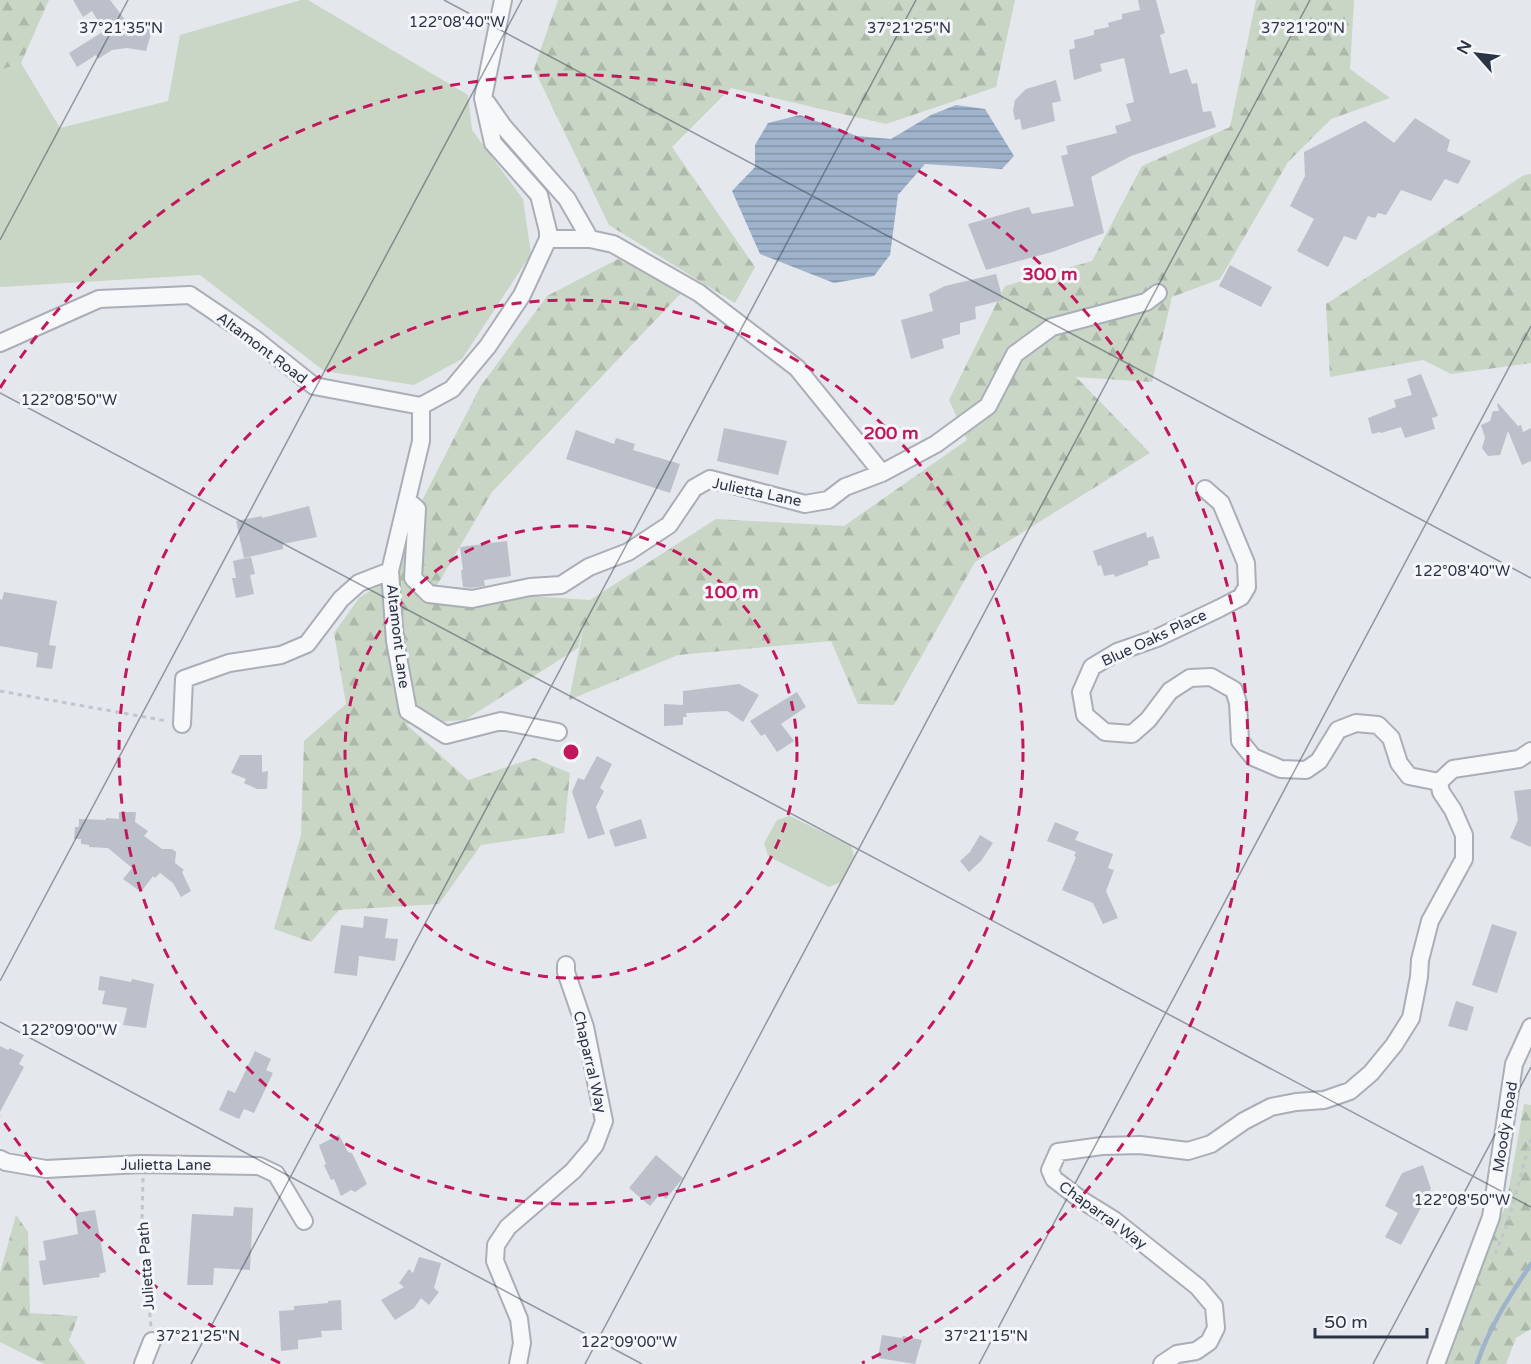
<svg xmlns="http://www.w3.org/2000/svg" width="1531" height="1364" viewBox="0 0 1531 1364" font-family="'Varela Round',sans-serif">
<defs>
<pattern id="forest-firs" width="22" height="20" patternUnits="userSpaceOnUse" patternTransform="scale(1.5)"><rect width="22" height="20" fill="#c9d6c5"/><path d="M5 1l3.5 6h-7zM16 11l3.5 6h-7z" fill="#adb8ab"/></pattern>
<pattern id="water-rules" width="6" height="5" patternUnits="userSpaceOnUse" patternTransform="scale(1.5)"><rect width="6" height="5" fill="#9fb4cc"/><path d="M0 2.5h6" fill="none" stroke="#8293a7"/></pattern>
</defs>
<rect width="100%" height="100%" fill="#e4e7ec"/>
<!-- grass -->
<path fill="#c9d6c5" d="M 301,0 L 308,0 L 468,95 L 472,130 L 523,199 L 531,254 L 462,359 L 414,385 L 324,371 L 200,275 L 0,287 L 0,70 L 21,63 L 60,128 L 168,101 L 180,35 Z
M 790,816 L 851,846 L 854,856 L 841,882 L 829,887 L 768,856 L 764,843 L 777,820 Z"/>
<!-- forest -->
<path fill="url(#forest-firs)" d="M 0,0 L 49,0 L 21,63 L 0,70 Z
M 558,0 L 1015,0 L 996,87 L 886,124 L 731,88 L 672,147 L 755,267 L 735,303 L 609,225 L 534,69 Z
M 1256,0 L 1354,0 L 1350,69 L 1390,98 L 1331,119 L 1288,162 L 1220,279 L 1172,297 L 1152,382 L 1076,377 L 1150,453 L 975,562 L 894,705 L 858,704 L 831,641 L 678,655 L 569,700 L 585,620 L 578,648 L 465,720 L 406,724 L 468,780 L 534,758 L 570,773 L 564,833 L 481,845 L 439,904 L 339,910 L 311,942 L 274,929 L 301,835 L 304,741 L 346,704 L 334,633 L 359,598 L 379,585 L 480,387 L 547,296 L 618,259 L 683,291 L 492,492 L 429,599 L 530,596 L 590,600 L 716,519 L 844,526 L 967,440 L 949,400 L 1005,286 L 1092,261 L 1142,166 L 1230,127 Z
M 1531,174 L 1531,363 L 1451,374 L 1423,360 L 1330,377 L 1326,304 L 1524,175 Z
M 1524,1104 L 1531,1105 L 1531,1329 L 1516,1338 L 1506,1364 L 1436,1364 L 1437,1353 L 1506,1205 Z
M 16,1215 L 28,1232 L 30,1313 L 78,1316 L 69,1341 L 86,1364 L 44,1364 L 0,1342 L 0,1273 Z"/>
<!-- water -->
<path fill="url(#water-rules)" d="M 956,105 L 985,109 L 1014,156 L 1002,169 L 925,164 L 898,195 L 890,255 L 874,276 L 834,283 L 760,254 L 732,191 L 755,167 L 755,145 L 768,123 L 800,115 L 857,136 L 891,139 L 931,115 Z"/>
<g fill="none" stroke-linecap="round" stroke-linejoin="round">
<!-- stream -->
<path stroke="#9fb4cc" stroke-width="4.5" d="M 1477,1364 C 1489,1327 1509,1297 1531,1264"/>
</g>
<!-- building -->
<path fill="#bbc0ca" d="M 73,0 L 110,0 L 126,21 L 153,27 L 146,51 L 127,48 L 112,50 L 98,59 L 96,55 L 77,67 L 69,53 L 104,31 L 92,11 L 83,17 Z
M 1138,0 L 1156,0 L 1165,33 L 1160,35 L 1170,74 L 1187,69 L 1192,84 L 1197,83 L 1203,112 L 1211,111 L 1216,127 L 1131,156 L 1091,177 L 1104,233 L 1052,252 L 986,270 L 968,224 L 1029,207 L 1032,214 L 1074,206 L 1061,156 L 1068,154 L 1066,146 L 1117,133 L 1115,126 L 1131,121 L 1126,104 L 1134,102 L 1124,58 L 1100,64 L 1102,71 L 1074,80 L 1069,50 L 1075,48 L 1074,40 L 1094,35 L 1094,30 L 1109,27 L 1108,23 L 1122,19 L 1122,14 L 1140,10 Z
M 1056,80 L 1061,101 L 1052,103 L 1055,121 L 1022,130 L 1020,119 L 1015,120 L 1013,110 L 1015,100 L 1026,89 Z
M 1415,118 L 1450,140 L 1447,151 L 1471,161 L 1458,184 L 1445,179 L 1431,201 L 1401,190 L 1386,215 L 1378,213 L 1375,218 L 1368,216 L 1356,240 L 1344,236 L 1328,267 L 1297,251 L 1314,219 L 1290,206 L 1305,176 L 1304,152 L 1365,121 L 1394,143 Z
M 1230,265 L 1272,287 L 1261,307 L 1219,286 Z
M 996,274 L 1003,300 L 975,307 L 976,319 L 960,323 L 960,334 L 942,339 L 944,348 L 911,359 L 901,320 L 933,311 L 929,294 L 945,286 Z
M 1421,374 L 1438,416 L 1432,418 L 1435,429 L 1405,438 L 1401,427 L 1381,433 L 1380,432 L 1372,434 L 1368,418 L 1396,407 L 1394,400 L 1412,395 L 1407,379 Z
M 1498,403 L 1518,426 L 1521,425 L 1523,432 L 1531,428 L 1531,461 L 1522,465 L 1508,431 L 1500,455 L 1488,456 L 1482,448 L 1485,438 L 1481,425 L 1490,421 L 1493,411 L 1499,411 L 1497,404 Z
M 724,428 L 787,441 L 778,475 L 717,461 Z
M 576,430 L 614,444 L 616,438 L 635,444 L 633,450 L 680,464 L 670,493 L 566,459 Z
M 309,506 L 317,537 L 283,544 L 283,549 L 244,558 L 236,521 L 262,516 L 262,518 Z
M 1146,532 L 1147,538 L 1153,536 L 1160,558 L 1148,561 L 1148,565 L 1115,577 L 1114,574 L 1104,576 L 1101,565 L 1098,566 L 1093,551 Z
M 507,541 L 511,576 L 484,580 L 485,586 L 471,588 L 463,587 L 461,570 L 463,570 L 460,547 Z
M 251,557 L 255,574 L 250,575 L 254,594 L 236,598 L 232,578 L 236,578 L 233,561 Z
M 4,592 L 57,601 L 49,645 L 56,646 L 52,669 L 36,667 L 38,653 L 0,646 L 0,599 L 2,600 Z
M 739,684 L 759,695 L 743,722 L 727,711 L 686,713 L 687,717 L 683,717 L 683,725 L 664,726 L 664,704 L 683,705 L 683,691 Z
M 797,692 L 806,707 L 781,724 L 794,741 L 777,752 L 765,734 L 761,736 L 750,721 Z
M 240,755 L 262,755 L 262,772 L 268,771 L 267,789 L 257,789 L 244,783 L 246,779 L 231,773 Z
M 597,756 L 612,764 L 600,788 L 604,791 L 596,807 L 605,834 L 588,839 L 572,792 L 578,778 L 584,780 Z
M 1531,789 L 1531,847 L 1510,838 L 1518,820 L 1514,791 Z
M 119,812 L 136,812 L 135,822 L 148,831 L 144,836 L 162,849 L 172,849 L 176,852 L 175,863 L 184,870 L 182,872 L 191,891 L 181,897 L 173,883 L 160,873 L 155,878 L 153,876 L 141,892 L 123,879 L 132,868 L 108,848 L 89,847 L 89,845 L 81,844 L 81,839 L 74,839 L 75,827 L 79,827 L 79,819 L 106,820 L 106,818 L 119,819 Z
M 641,819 L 647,838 L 615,847 L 609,830 Z
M 1055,822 L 1079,832 L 1075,840 L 1113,854 L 1108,868 L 1114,870 L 1106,891 L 1118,918 L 1103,924 L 1093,903 L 1062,890 L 1076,857 L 1074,856 L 1076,852 L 1047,841 Z
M 980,835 L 993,843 L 981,861 L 969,872 L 960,861 L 970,852 Z
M 364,916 L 388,919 L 385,938 L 398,939 L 395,961 L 359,956 L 357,976 L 334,973 L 341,925 L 363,928 Z
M 1492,924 L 1517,932 L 1497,993 L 1472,985 Z
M 100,976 L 131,982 L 132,979 L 154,984 L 146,1028 L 123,1025 L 127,1008 L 102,1004 L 105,991 L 98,990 Z
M 1456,1001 L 1474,1007 L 1467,1031 L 1448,1026 Z
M 0,1046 L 8,1050 L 10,1048 L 24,1055 L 19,1064 L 24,1067 L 0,1112 Z
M 255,1051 L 271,1059 L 266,1070 L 273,1073 L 254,1113 L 244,1109 L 239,1119 L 219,1110 L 228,1090 L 235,1093 Z
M 339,1135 L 348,1152 L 352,1153 L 367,1184 L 355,1192 L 351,1190 L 341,1196 L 334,1179 L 331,1180 L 324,1165 L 326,1164 L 319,1145 Z
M 656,1155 L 683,1178 L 666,1199 L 660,1194 L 650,1206 L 629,1188 Z
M 1423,1165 L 1431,1189 L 1401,1245 L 1385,1237 L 1398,1213 L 1385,1206 L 1402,1173 Z
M 234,1207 L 253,1208 L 250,1270 L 214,1268 L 213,1285 L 187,1285 L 192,1214 L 233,1216 Z
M 95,1210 L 106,1272 L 99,1274 L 100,1277 L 43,1285 L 39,1261 L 46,1260 L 43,1241 L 78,1234 L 75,1213 Z
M 419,1257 L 441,1263 L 434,1288 L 439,1292 L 429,1305 L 421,1298 L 414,1308 L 395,1320 L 381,1300 L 404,1287 L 399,1283 L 409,1269 L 413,1273 Z
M 341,1300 L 342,1330 L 321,1331 L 322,1337 L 298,1340 L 298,1349 L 281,1351 L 279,1311 L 294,1310 L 294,1306 L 328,1303 L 328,1301 Z
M 882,1335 L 902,1338 L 903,1336 L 922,1340 L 915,1364 L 878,1358 Z"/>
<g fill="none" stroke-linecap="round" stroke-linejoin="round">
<!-- minor casing -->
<g stroke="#a9aeb7" stroke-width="20">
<path id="minor" d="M 487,103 L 503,126 L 567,199 L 590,239 L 548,239
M 590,239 L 613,244 L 699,293 L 797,368 L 882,473
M 0,343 L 99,299 L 190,295 L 255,339 L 314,386 L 421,406 L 452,389 L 488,346 L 522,295 L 548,239 L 548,231 L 539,195 L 493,143 L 483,98 L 503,0
M 421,406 L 421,441 L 390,571 L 395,641 L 408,711 L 446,735 L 501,721 L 558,732
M 1205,489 L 1221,503 L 1246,563 L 1247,587 L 1241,597 L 1220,608 L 1157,638 L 1117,652 L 1092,667 L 1081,692 L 1085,715 L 1105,732 L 1132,734 L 1148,720 L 1170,691 L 1190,678 L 1211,677 L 1234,690 L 1238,703 L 1240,741 L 1253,757 L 1281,769 L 1306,770 L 1319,761 L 1338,730 L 1356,723 L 1378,725 L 1391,738 L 1399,763 L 1409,776 L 1439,782
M 407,500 L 417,509 L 413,578 L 429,594 L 472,599 L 530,587 L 561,585 L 589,567 L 628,552 L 669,525 L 694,488 L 710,479 L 805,504 L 828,500 L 845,487 L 882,473 L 936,444 L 988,406 L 1015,354 L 1052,327 L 1146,302 L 1158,293
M 182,724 L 184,679 L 229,663 L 281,655 L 307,644 L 341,599 L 359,583 L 390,571
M 1439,782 L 1453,769 L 1519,759 L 1531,751
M 0,1159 L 6,1162 L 46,1169 L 141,1164 L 259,1166 L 276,1174 L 304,1221
M 143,1364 L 152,1341
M 518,1364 L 522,1343 L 519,1319 L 495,1261 L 496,1245 L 508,1227 L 573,1171 L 595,1145 L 604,1121 L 585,1027 L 566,972 L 566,965
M 1162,1364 L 1177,1354 L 1196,1351 L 1209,1342 L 1216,1328 L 1214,1306 L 1198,1287 L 1114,1220 L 1080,1199 L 1054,1179 L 1050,1170 L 1058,1152 L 1102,1146 L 1140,1145 L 1188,1151 L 1211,1144 L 1244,1121 L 1271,1107 L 1296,1102 L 1324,1100 L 1350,1091 L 1371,1073 L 1394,1045 L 1411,1018 L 1419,977 L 1420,960 L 1430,921 L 1464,859 L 1464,835 L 1453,810 L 1441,792 L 1439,782
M 1436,1364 L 1491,1217 L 1514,1064 L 1531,1027"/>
</g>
<!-- path -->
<path stroke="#c2c5cb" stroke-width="3" stroke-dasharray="4.5 4.5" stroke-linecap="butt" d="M 0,691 L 167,721
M 143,1178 L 142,1222 L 151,1327
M 1495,1254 L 1507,1225 L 1531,1139"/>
<!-- minor -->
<use href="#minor" stroke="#f7f8fa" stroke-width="16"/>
</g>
<!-- ticks -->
<path fill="none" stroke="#2b3445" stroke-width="1.5" stroke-opacity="0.45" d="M 444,0 L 1531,578M 0,240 L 128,0M 0,393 L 1531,1207M 0,981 L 522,0M 0,1022 L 642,1364M 191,1364 L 916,0M 585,1364 L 1310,0M 979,1364 L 1531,326M 1373,1364 L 1531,1067"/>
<!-- distance rings -->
<g fill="none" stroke="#c2185b" stroke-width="3" stroke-dasharray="10 8">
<circle cx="571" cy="752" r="226"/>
<circle cx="571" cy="752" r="452"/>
<path d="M280 1363A677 677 0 0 1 0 1116M0 388A677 677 0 1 1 862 1363"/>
</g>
<g text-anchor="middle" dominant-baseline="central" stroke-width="6" stroke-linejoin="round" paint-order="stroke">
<!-- street labels -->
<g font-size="15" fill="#2b3445" stroke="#f4f6f9">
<text transform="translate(262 348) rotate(37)">Altamont Road</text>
<text transform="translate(757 492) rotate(12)">Julietta Lane</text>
<text transform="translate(398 636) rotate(83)">Altamont Lane</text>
<text transform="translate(1154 638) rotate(-25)">Blue Oaks Place</text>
<text transform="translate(590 1062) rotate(77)">Chaparral Way</text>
<text transform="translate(1505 1127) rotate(-81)">Moody Road</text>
<text x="166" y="1165">Julietta Lane</text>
<text transform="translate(1103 1215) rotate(36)">Chaparral Way</text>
<text transform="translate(146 1266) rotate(-94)">Julietta Path</text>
</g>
</g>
<g font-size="15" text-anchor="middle" fill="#2b3445" stroke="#f4f6f9" stroke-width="6" stroke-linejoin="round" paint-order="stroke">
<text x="457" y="27">122°08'40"W</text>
<text x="121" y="33">37°21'35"N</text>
<text x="909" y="33">37°21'25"N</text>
<text x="1303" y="33">37°21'20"N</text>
<text x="69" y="405">122°08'50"W</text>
<text x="1462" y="576">122°08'40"W</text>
<text x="69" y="1035">122°09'00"W</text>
<text x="1462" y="1205">122°08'50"W</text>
<text x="198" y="1341">37°21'25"N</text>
<text x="986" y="1341">37°21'15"N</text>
<text x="629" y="1347">122°09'00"W</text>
</g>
<circle cx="571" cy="752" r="9" fill="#c2185b" stroke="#f4f6f9" stroke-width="3"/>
<g font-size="18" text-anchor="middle" font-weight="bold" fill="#c2185b" stroke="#f4f6f9" stroke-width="6" stroke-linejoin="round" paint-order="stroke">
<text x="1050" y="280">300 m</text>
<text x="891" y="439">200 m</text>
<text x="731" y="598">100 m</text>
</g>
<!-- north arrow -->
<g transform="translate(1477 54) rotate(298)" stroke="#f4f6f9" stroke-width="4.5" paint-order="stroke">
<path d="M0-4.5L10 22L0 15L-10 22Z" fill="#2b3445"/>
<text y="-9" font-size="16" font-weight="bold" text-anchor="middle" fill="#2b3445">N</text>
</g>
<!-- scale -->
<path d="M1315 1328v9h112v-9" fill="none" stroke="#2b3445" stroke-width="3"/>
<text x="1324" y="1328" font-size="18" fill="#2b3445" stroke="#f4f6f9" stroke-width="4.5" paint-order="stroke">50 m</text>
</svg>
